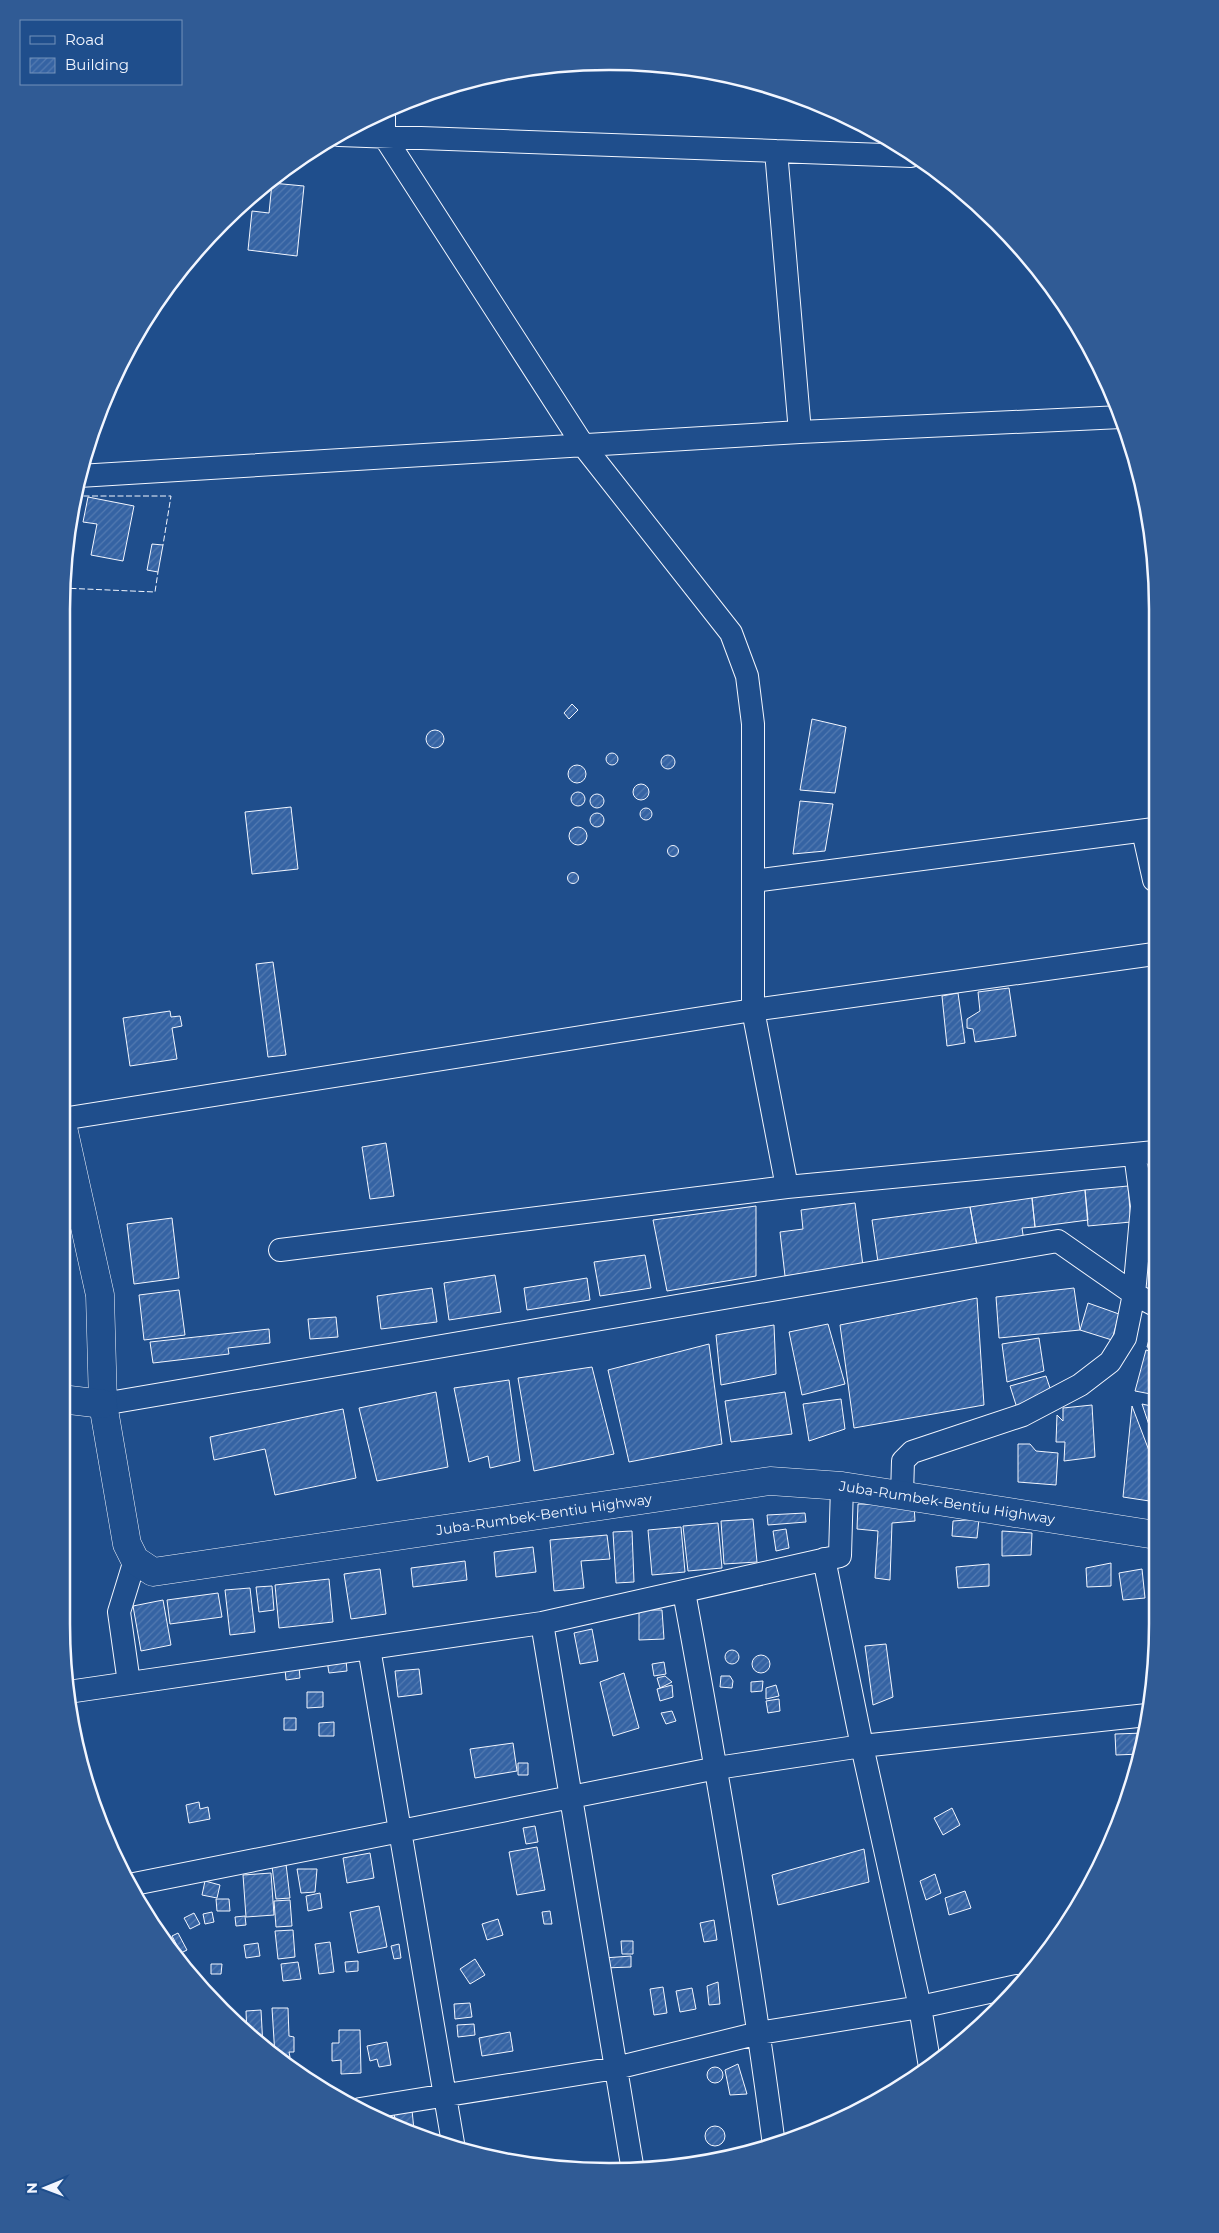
<svg xmlns="http://www.w3.org/2000/svg" width="1219" height="2233" viewBox="0 0 1219 2233" font-family="Montserrat,sans-serif">
<defs>
<pattern id="building-hatch" width="6" height="6" patternUnits="userSpaceOnUse" patternTransform="scale(1.25)"><rect width="6" height="6" fill="#3563a3"/><path d="M-1 1l2-2M0 6l6-6M5 7l2-2" fill="none" stroke="#537ab1"/></pattern>
</defs>
<rect width="100%" height="100%" fill="#1f4e8c"/>
<!-- building -->
<path fill="url(#building-hatch)" stroke="#f2f6ff" d="M 272,183 L 304,186 L 297,256 L 248,250 L 252,211 L 269,213 Z
M 88,497 L 134,506 L 123,561 L 91,555 L 97,524 L 83,522 Z
M 152,544 L 163,545 L 158,572 L 147,570 Z
M 572,704 L 578,710 L 569,719 L 564,713 Z
M 812,719 L 846,727 L 835,793 L 800,790 Z
M426 739a9 9 0 1 1 18 0a9 9 0 1 1-18 0Z
M606 759a6 6 0 1 1 12 0a6 6 0 1 1-12 0Z
M661 762a7 7 0 1 1 14 0a7 7 0 1 1-14 0Z
M568 774a9 9 0 1 1 18 0a9 9 0 1 1-18 0Z
M633 792a8 8 0 1 1 16 0a8 8 0 1 1-16 0Z
M571 799a7 7 0 1 1 14 0a7 7 0 1 1-14 0Z
M590 801a7 7 0 1 1 14 0a7 7 0 1 1-14 0Z
M 800,801 L 833,804 L 825,851 L 793,854 Z
M 291,807 L 298,869 L 252,874 L 245,812 Z
M640 814a6 6 0 1 1 12 0a6 6 0 1 1-12 0Z
M590 820a7 7 0 1 1 14 0a7 7 0 1 1-14 0Z
M569 836a9 9 0 1 1 18 0a9 9 0 1 1-18 0Z
M667.5 851a5.5 5.5 0 1 1 11 0a5.5 5.5 0 1 1-11 0Z
M567.5 878a5.5 5.5 0 1 1 11 0a5.5 5.5 0 1 1-11 0Z
M 273,962 L 286,1055 L 268,1057 L 256,964 Z
M 1009,988 L 1016,1036 L 975,1042 L 973,1029 L 967,1028 L 967,1019 L 980,1011 L 978,992 Z
M 958,993 L 965,1043 L 947,1046 L 942,996 Z
M 170,1011 L 171,1017 L 180,1016 L 182,1026 L 172,1028 L 177,1059 L 130,1066 L 123,1018 Z
M 386,1143 L 394,1196 L 370,1199 L 362,1147 Z
M 1128,1186 L 1131,1222 L 1088,1226 L 1085,1190 Z
M 1085,1190 L 1088,1220 L 1035,1227 L 1032,1198 Z
M 1032,1198 L 1035,1227 L 1022,1228 L 1024,1241 L 977,1246 L 970,1207 Z
M 855,1203 L 863,1266 L 785,1276 L 780,1232 L 803,1229 L 801,1210 Z
M 756,1206 L 756,1276 L 667,1291 L 653,1220 Z
M 970,1207 L 977,1246 L 878,1262 L 872,1220 Z
M 172,1218 L 179,1278 L 134,1284 L 127,1224 Z
M 645,1255 L 651,1288 L 600,1296 L 594,1262 Z
M 495,1275 L 501,1312 L 449,1320 L 444,1283 Z
M 587,1278 L 590,1300 L 527,1310 L 524,1288 Z
M 432,1288 L 437,1322 L 381,1329 L 377,1296 Z
M 1074,1288 L 1080,1330 L 999,1338 L 996,1297 Z
M 179,1290 L 185,1335 L 144,1340 L 139,1295 Z
M 977,1298 L 984,1405 L 854,1428 L 840,1325 Z
M 1088,1303 L 1119,1314 L 1112,1340 L 1080,1330 Z
M 336,1317 L 338,1337 L 310,1339 L 308,1319 Z
M 1154,1321 L 1156,1321 L 1156,1349 L 1147,1347 Z
M 828,1324 L 845,1384 L 802,1395 L 789,1332 Z
M 774,1325 L 776,1374 L 721,1385 L 716,1335 Z
M 269,1329 L 270,1343 L 228,1348 L 229,1354 L 153,1363 L 150,1342 Z
M 1039,1338 L 1044,1371 L 1007,1382 L 1002,1344 Z
M 709,1344 L 722,1444 L 629,1462 L 608,1370 Z
M 1146,1350 L 1156,1353 L 1156,1395 L 1135,1391 Z
M 592,1367 L 614,1454 L 534,1471 L 518,1378 Z
M 1046,1376 L 1051,1391 L 1017,1408 L 1010,1386 Z
M 509,1380 L 520,1461 L 490,1468 L 488,1456 L 469,1462 L 454,1388 Z
M 436,1392 L 448,1467 L 377,1481 L 359,1408 Z
M 785,1392 L 792,1434 L 731,1442 L 725,1401 Z
M 841,1399 L 845,1429 L 809,1441 L 803,1404 Z
M 1142,1404 L 1156,1407 L 1156,1441 L 1151,1431 Z
M 1092,1405 L 1095,1457 L 1064,1461 L 1065,1442 L 1056,1442 L 1057,1415 L 1063,1421 L 1063,1408 Z
M 1132,1406 L 1156,1469 L 1156,1502 L 1123,1497 Z
M 343,1409 L 356,1478 L 275,1495 L 265,1449 L 214,1460 L 210,1437 Z
M 1018,1444 L 1030,1444 L 1036,1451 L 1058,1453 L 1056,1485 L 1018,1482 Z
M 858,1504 L 914,1505 L 915,1521 L 892,1523 L 890,1580 L 875,1578 L 878,1531 L 857,1529 Z
M 805,1513 L 806,1522 L 768,1525 L 767,1515 Z
M 753,1519 L 757,1562 L 724,1564 L 721,1521 Z
M 979,1519 L 977,1538 L 952,1536 L 953,1521 Z
M 718,1523 L 722,1568 L 688,1571 L 683,1526 Z
M 681,1527 L 685,1572 L 652,1575 L 648,1530 Z
M 786,1529 L 789,1548 L 776,1551 L 773,1531 Z
M 632,1531 L 634,1582 L 616,1583 L 613,1532 Z
M 1002,1531 L 1032,1533 L 1031,1555 L 1002,1556 Z
M 607,1535 L 610,1559 L 581,1561 L 584,1588 L 554,1591 L 550,1540 Z
M 533,1547 L 536,1572 L 496,1577 L 494,1552 Z
M 465,1561 L 467,1580 L 413,1587 L 411,1568 Z
M 1111,1563 L 1111,1586 L 1087,1587 L 1086,1568 Z
M 989,1564 L 989,1586 L 958,1588 L 956,1567 Z
M 380,1569 L 386,1614 L 351,1619 L 344,1574 Z
M 1142,1569 L 1145,1598 L 1123,1600 L 1119,1573 Z
M 329,1579 L 333,1622 L 279,1628 L 275,1585 Z
M 272,1586 L 274,1610 L 259,1612 L 256,1587 Z
M 250,1588 L 255,1632 L 230,1635 L 225,1590 Z
M 218,1593 L 222,1617 L 170,1624 L 167,1600 Z
M 163,1600 L 171,1645 L 141,1651 L 133,1606 Z
M 639,1610 L 662,1610 L 664,1639 L 639,1640 Z
M 592,1629 L 598,1661 L 580,1664 L 574,1633 Z
M 886,1644 L 893,1697 L 873,1705 L 865,1646 Z
M725 1657a7 7 0 1 1 14 0a7 7 0 1 1-14 0Z
M752 1664a9 9 0 1 1 18 0a9 9 0 1 1-18 0Z
M 346,1659 L 347,1671 L 329,1673 L 327,1661 Z
M 664,1662 L 666,1674 L 654,1676 L 652,1664 Z
M 299,1667 L 300,1678 L 286,1680 L 285,1669 Z
M 419,1669 L 422,1694 L 398,1697 L 395,1671 Z
M 624,1673 L 639,1728 L 613,1736 L 600,1682 Z
M 665,1676 L 672,1682 L 660,1688 L 657,1678 Z
M 721,1676 L 730,1676 L 733,1681 L 732,1688 L 720,1687 Z
M 763,1681 L 762,1691 L 751,1692 L 751,1682 Z
M 672,1685 L 673,1697 L 660,1701 L 657,1689 Z
M 776,1685 L 779,1696 L 766,1699 L 766,1688 Z
M 307,1692 L 323,1692 L 323,1707 L 307,1708 Z
M 779,1699 L 780,1711 L 768,1713 L 766,1701 Z
M 672,1711 L 676,1721 L 666,1724 L 661,1713 Z
M 284,1718 L 296,1718 L 296,1730 L 284,1730 Z
M 334,1722 L 334,1736 L 319,1736 L 319,1723 Z
M 1144,1733 L 1141,1754 L 1116,1755 L 1115,1734 Z
M 513,1743 L 517,1771 L 475,1778 L 470,1749 Z
M 518,1763 L 528,1763 L 528,1775 L 518,1775 Z
M 199,1802 L 200,1809 L 208,1807 L 210,1819 L 189,1823 L 186,1805 Z
M 952,1808 L 960,1825 L 943,1835 L 934,1818 Z
M 535,1826 L 538,1842 L 526,1844 L 523,1828 Z
M 537,1847 L 545,1890 L 517,1895 L 509,1852 Z
M 864,1849 L 869,1882 L 778,1905 L 772,1875 Z
M 370,1853 L 374,1878 L 347,1883 L 343,1858 Z
M 286,1864 L 290,1898 L 276,1899 L 272,1866 Z
M 297,1869 L 317,1869 L 315,1892 L 301,1893 Z
M 271,1873 L 274,1915 L 246,1917 L 243,1875 Z
M 935,1874 L 941,1893 L 926,1900 L 920,1881 Z
M 205,1881 L 220,1885 L 217,1898 L 202,1895 Z
M 965,1891 L 971,1908 L 949,1915 L 945,1898 Z
M 320,1893 L 322,1908 L 308,1911 L 306,1896 Z
M 216,1899 L 229,1899 L 230,1911 L 217,1911 Z
M 290,1900 L 292,1926 L 276,1927 L 274,1901 Z
M 379,1906 L 387,1947 L 358,1953 L 350,1912 Z
M 550,1911 L 552,1924 L 544,1924 L 542,1912 Z
M 212,1912 L 214,1922 L 205,1924 L 203,1914 Z
M 194,1913 L 200,1924 L 190,1929 L 184,1918 Z
M 245,1916 L 246,1925 L 236,1926 L 235,1917 Z
M 498,1919 L 503,1935 L 487,1940 L 482,1924 Z
M 714,1920 L 717,1940 L 704,1942 L 700,1923 Z
M 293,1930 L 295,1957 L 278,1959 L 275,1931 Z
M 178,1933 L 187,1950 L 181,1953 L 172,1936 Z
M 621,1941 L 633,1941 L 633,1954 L 622,1954 Z
M 330,1942 L 334,1972 L 319,1974 L 315,1944 Z
M 258,1943 L 260,1956 L 246,1958 L 244,1945 Z
M 399,1944 L 401,1958 L 394,1959 L 391,1946 Z
M 631,1956 L 631,1967 L 604,1968 L 604,1958 Z
M 475,1959 L 485,1975 L 470,1984 L 460,1969 Z
M 358,1961 L 358,1971 L 346,1972 L 345,1962 Z
M 298,1962 L 301,1979 L 283,1981 L 281,1964 Z
M 211,1964 L 222,1964 L 221,1974 L 211,1974 Z
M 718,1982 L 720,2004 L 709,2005 L 707,1986 Z
M 663,1987 L 667,2013 L 654,2015 L 650,1989 Z
M 692,1988 L 696,2009 L 680,2012 L 676,1991 Z
M 470,2003 L 472,2017 L 455,2019 L 454,2004 Z
M 272,2008 L 288,2008 L 289,2036 L 294,2037 L 294,2052 L 289,2052 L 290,2057 L 275,2056 Z
M 261,2010 L 263,2047 L 247,2035 L 246,2011 Z
M 474,2024 L 475,2035 L 458,2037 L 457,2025 Z
M 339,2030 L 360,2030 L 361,2073 L 341,2074 L 341,2060 L 332,2061 L 332,2043 L 339,2043 Z
M 510,2032 L 513,2051 L 482,2056 L 479,2038 Z
M 387,2042 L 391,2065 L 379,2067 L 377,2059 L 370,2061 L 367,2046 Z
M 738,2064 L 747,2094 L 730,2095 L 725,2070 Z
M707 2075a8 8 0 1 1 16 0a8 8 0 1 1-16 0Z
M 412,2110 L 414,2130 L 404,2131 L 397,2128 L 394,2114 Z
M705 2136a10 10 0 1 1 20 0a10 10 0 1 1-20 0Z"/>
<g fill="none" stroke-linecap="round" stroke-linejoin="round">
<!-- minor casing -->
<g stroke="#f2f6ff" stroke-width="24">
<path id="minor" d="M 384,112 L 384,136 L 583,445 L 731,633 L 747,676 L 753,724 L 753,1010 L 787,1187
M 339,135 L 911,156
M 776,151 L 800,432
M 79,476 L 800,432 L 1121,417
M 1143,831 L 1154,880
M 754,881 L 1154,829
M 62,1119 L 753,1010 L 1154,954
M 280,1250 L 787,1187 L 1155,1152
M 103,1404 L 1058,1241 L 1134,1294 L 1155,1305
M 902,1495 L 903,1461 L 912,1452 L 1023,1415 L 1080,1385 L 1110,1362 L 1125,1338 L 1134,1294 L 1142,1206 L 1135,1154
M 824,1559 L 862,1746 L 920,2007 L 930,2067
M 684,1592 C 718,1776 750,1960 774,2145
M 542,1623 L 633,2171
M 369,1648 L 454,2149
M 129,1683 L 119,1612 L 135,1560
M 68,1692 L 542,1623 L 840,1556 L 842,1486
M 129,1885 L 717,1768 L 862,1746 L 1147,1715
M 360,2109 L 616,2068 L 759,2033 L 920,2007 L 1017,1986"/>
</g>
<!-- major casing -->
<g stroke="#f2f6ff" stroke-width="29">
<g id="major">
<path id="s1" d="M 62,1123 L 100,1295 L 103,1404 L 127,1544 L 135,1560 L 153,1572 L 770,1481 L 842,1486 L 1156,1535"/>
<path d="M 61,1399 L 103,1404"/>
</g>
</g>
<!-- minor -->
<use href="#minor" stroke="#1f4e8c" stroke-width="22"/>
<!-- major -->
<use href="#major" stroke="#1f4e8c" stroke-width="28"/>
<!-- fence -->
<path stroke="#f2f6ff" stroke-width="1" stroke-dasharray="6 2.5" stroke-linecap="butt" d="M 75,496 L 171,496 L 163,545
M 62,588 L 155,592 L 158,572"/>
</g>
<g text-anchor="middle" dominant-baseline="central" stroke-width="4" stroke-linejoin="round" paint-order="stroke">
<!-- street labels -->
<g font-size="14" fill="#f2f6ff" stroke="#1f4e8c">
<text stroke="none"><textPath href="#s1" startOffset="1269">Juba-Rumbek-Bentiu Highway</textPath></text>
<text stroke="none"><textPath href="#s1" startOffset="862">Juba-Rumbek-Bentiu Highway</textPath></text>
</g>
</g>
<!-- crop -->
<path d="M0 0H1219V2233H0ZM609 70H610A539 539 0 0 1 1149 609V1624A539 539 0 0 1 610 2163H609A539 539 0 0 1 70 1624V609A539 539 0 0 1 609 70Z" fill="#305b95" fill-rule="evenodd"/>
<path fill="none" stroke="#f2f6ff" stroke-width="2.5" d="M609 70H610A539 539 0 0 1 1149 609V1624A539 539 0 0 1 610 2163H609A539 539 0 0 1 70 1624V609A539 539 0 0 1 609 70Z"/>
<!-- legend -->
<rect x="20" y="20" width="162" height="65" fill="#1f4e8c" stroke="#7391ba"/>
<rect x="30" y="36" width="25" height="8" fill="#1f4e8c" stroke="#7391ba"/>
<text x="65" y="45" font-size="15" fill="#f2f6ff">Road</text>
<rect x="30" y="58" width="25" height="15" fill="url(#building-hatch)" stroke="#7391ba"/>
<text x="65" y="70" font-size="15" fill="#f2f6ff">Building</text>
<!-- north arrow -->
<g transform="translate(45 2188) rotate(269)" stroke="#1f4e8c" stroke-width="4" paint-order="stroke">
<path d="M0-4L9 19L0 12L-9 19Z" fill="#f2f6ff"/>
<text y="-8" font-size="14" font-weight="bold" text-anchor="middle" fill="#f2f6ff">N</text>
</g>
</svg>
